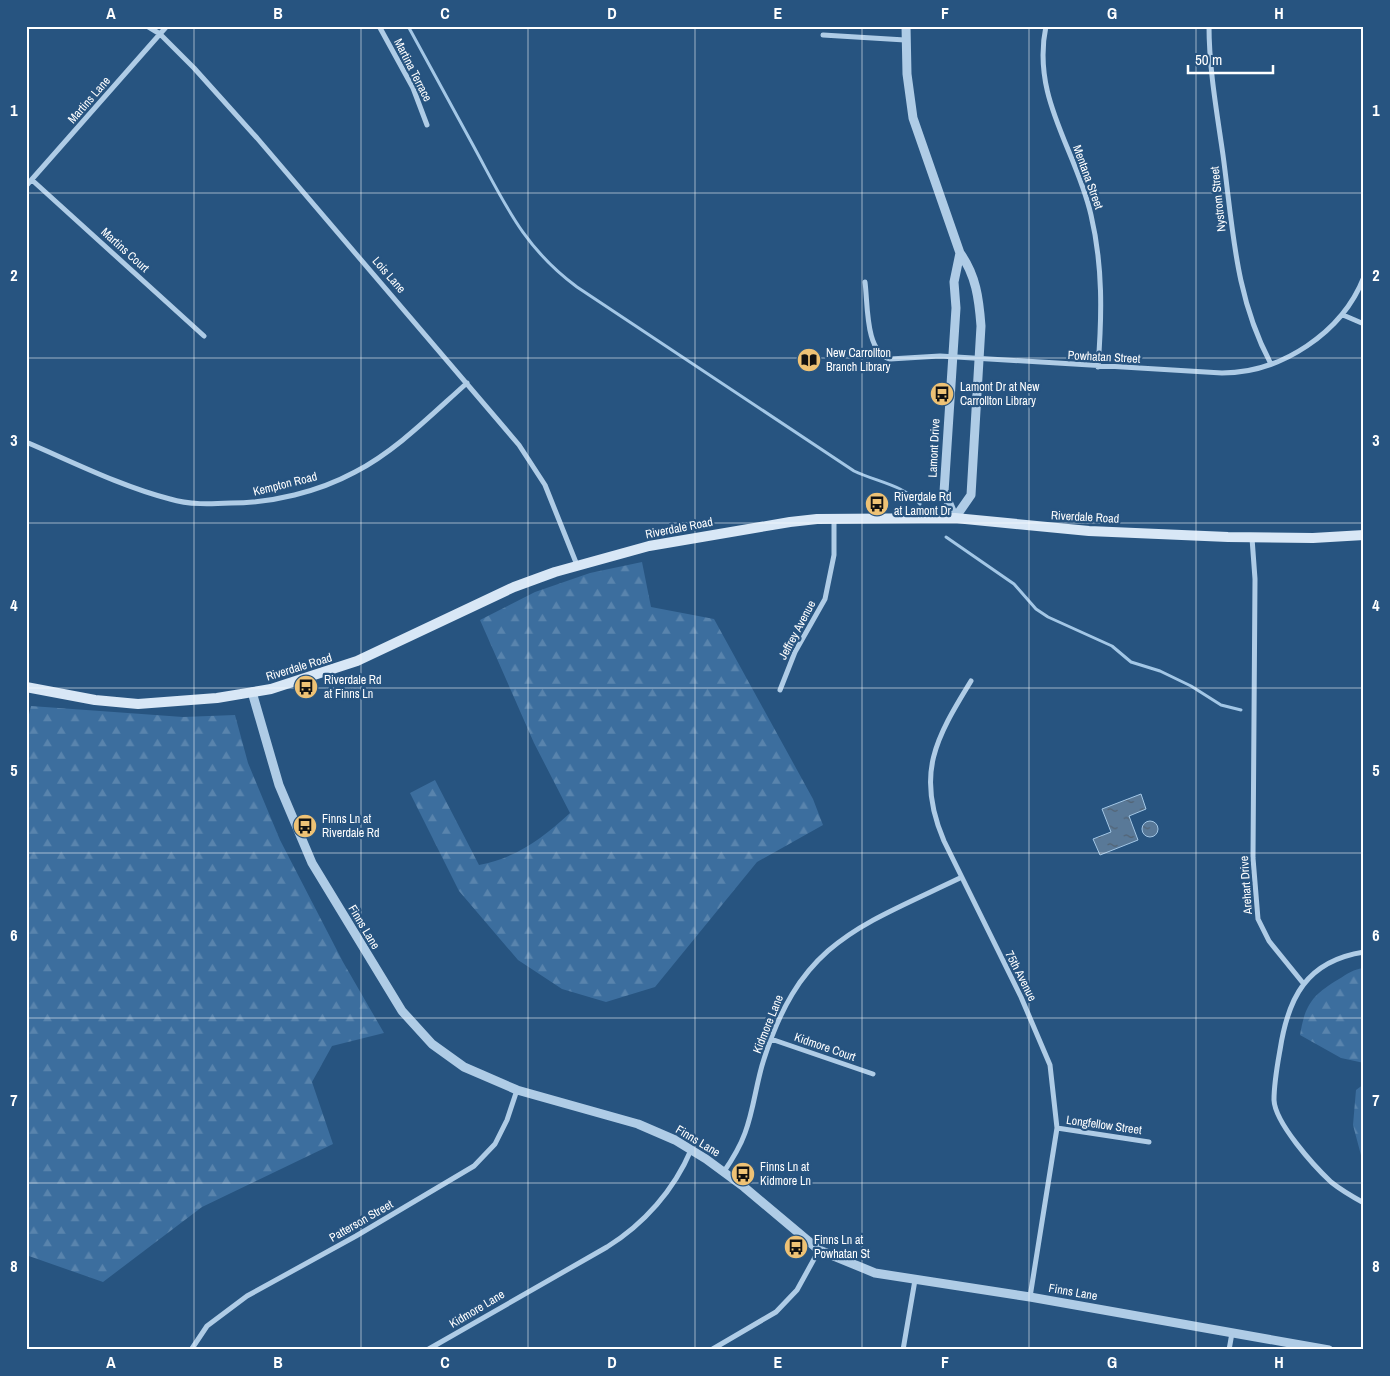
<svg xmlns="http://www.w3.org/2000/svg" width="1390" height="1376" viewBox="0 0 1390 1376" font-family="'Archivo Narrow',sans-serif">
<defs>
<pattern id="forest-firs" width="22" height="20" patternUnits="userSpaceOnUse" patternTransform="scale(1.25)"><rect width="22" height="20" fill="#3c6e9e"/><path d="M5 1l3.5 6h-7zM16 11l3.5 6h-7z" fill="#5984ad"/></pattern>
<pattern id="water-ripples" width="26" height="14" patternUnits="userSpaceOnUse" patternTransform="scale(1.25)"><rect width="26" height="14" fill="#597998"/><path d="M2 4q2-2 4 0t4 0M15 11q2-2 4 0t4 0" fill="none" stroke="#526272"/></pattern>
</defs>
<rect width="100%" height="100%" fill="#275480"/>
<!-- forest -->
<path fill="url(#forest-firs)" d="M 642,562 L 651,607 L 714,619 L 813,799 L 823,825 L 757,862 L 655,987 L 606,1002 L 562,989 L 518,960 L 459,891 L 410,793 L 435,780 L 479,865 C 516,858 542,839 570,813 L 534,743 L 480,620 L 535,592 L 590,573 Z
M 31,706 L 183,717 L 235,715 L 248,763 L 280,840 L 343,962 L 384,1033 L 332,1046 L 312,1082 L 333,1144 L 202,1207 L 103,1282 L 26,1255 L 26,727 Z
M 1364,968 L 1364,1063 L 1341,1058 L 1300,1035 C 1305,1005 1312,995 1339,979 C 1347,974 1354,969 1364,968 Z
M 1364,1084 L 1364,1159 L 1362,1159 L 1353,1125 L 1356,1090 Z"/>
<!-- water -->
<path fill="url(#water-ripples)" stroke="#a3c7e6" d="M 1141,794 L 1146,809 L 1129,816 L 1138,840 L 1100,855 L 1093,839 L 1111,832 L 1102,809 Z
M1142 829a8 8 0 1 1 16 0a8 8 0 1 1-16 0Z"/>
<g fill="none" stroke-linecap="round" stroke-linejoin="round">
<!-- stream -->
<path stroke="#a3c7e6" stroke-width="3" d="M 408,26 C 430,67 452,107 474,147 C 505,204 523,247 577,287 L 854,471 C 877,482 904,485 920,504
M 946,537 L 1014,584 L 1036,609 L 1048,617 L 1112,646 L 1131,662 L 1160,671 L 1191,686 L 1221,705 L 1241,710"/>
<!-- minor -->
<path stroke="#afcce6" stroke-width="5" d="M 147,26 L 160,34 L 194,68 L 257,138 L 519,445 L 545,485 L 577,565
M 379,26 L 413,88 L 427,125
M 1046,26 C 1031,98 1076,149 1091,215 C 1103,266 1102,315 1098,367
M 1209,26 C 1209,69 1217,113 1223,155 C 1233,229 1235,297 1271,364
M 823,35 L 905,40
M 32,180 L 204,336
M 26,186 L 167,26
M 865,282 C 868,304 865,353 890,359 L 940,356 L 1222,373 C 1281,373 1342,333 1364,277
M 1343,315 L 1364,324
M 26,442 C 73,462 120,486 170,499 C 189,505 211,504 231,503 C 272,503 318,492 355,472 C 396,451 432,414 467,383
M 1252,538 L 1255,579 L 1253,858 L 1258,919 L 1269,941 L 1303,983
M 971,681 C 936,738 915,774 944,841 L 1021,997 L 1050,1065 L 1057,1128 L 1030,1297
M 780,690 L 795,652 L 825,599 L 834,555 L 834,519
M 1364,952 C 1306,961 1288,998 1280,1050 C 1277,1067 1274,1083 1274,1100 C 1275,1123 1314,1166 1331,1182 C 1341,1190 1353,1197 1364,1203
M 771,1039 L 873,1074
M 1057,1128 L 1149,1142
M 723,1173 C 732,1160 740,1147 745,1133 C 754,1109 756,1083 764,1059 C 801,942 858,927 960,878
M 191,1350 L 207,1326 L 247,1296 L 356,1236 L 474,1166 L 495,1144 L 507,1120 L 517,1090
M 427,1350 L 607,1247 C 644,1224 674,1190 691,1150
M 711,1350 L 776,1312 L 797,1290 L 819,1250
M 903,1350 L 915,1280
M 1229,1350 L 1232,1333"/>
<!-- tertiary -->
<path stroke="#afcce6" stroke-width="9" d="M 906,26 L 907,74 L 913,118 L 960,253 C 976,275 979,299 981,326 L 971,495 L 955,518
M 955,518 L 944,492 L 956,308 L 954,282 L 960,253
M 252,692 L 279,785 L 312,863 L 402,1011 L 432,1044 L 464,1067 L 517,1090 L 638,1124 L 675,1140 L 706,1159 L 744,1187 L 819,1250 L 875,1273 L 1030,1297 L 1329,1350"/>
<!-- secondary -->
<path stroke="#d8e7f6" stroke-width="10" d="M 26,687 L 95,700 L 138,704 L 217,698 L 271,689 L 357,661 L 514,587 L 555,572 L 649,546 L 790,522 L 817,519 L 955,518 L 1089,531 L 1228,537 L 1313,538 L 1364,535"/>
</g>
<!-- grid -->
<path fill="none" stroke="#fff" stroke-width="1" stroke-opacity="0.55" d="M 194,26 L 194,1350M 361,26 L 361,1350M 528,26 L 528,1350M 695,26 L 695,1350M 862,26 L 862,1350M 1029,26 L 1029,1350M 1196,26 L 1196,1350M 26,193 L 1364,193M 26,358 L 1364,358M 26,523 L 1364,523M 26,688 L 1364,688M 26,853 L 1364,853M 26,1018 L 1364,1018M 26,1183 L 1364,1183"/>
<!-- icons -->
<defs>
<g id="library-disc" transform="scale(1.25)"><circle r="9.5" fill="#eec275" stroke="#275480"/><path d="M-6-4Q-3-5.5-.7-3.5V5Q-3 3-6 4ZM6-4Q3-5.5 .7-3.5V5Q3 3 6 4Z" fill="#111"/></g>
<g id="bus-disc" transform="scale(1.25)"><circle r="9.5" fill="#eec275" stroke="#275480"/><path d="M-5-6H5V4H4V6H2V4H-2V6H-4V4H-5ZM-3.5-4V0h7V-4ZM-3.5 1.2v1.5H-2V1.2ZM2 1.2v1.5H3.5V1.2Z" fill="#111"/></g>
</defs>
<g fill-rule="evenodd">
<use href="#library-disc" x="809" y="360"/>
<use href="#bus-disc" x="942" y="394"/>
<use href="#bus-disc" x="877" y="504"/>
<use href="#bus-disc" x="306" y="687"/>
<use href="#bus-disc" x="305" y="826"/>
<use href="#bus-disc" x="743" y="1174"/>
<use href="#bus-disc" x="796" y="1247"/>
</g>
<g text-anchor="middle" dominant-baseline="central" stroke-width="4.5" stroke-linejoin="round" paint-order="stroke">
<!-- street labels -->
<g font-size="12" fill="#fff" stroke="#275480">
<text transform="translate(413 70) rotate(63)">Martina Terrace</text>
<text transform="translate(89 100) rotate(-49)">Martins Lane</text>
<text transform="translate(1088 177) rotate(70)">Mentana Street</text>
<text transform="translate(1218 199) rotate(-96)">Nystrom Street</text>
<text transform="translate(125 250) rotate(42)">Martins Court</text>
<text transform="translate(389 275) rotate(49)">Lois Lane</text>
<text transform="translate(1104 357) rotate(3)">Powhatan Street</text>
<text transform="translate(934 448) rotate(-87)">Lamont Drive</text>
<text transform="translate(285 484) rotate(-14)">Kempton Road</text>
<text transform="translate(1085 517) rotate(3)">Riverdale Road</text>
<text transform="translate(679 528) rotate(-11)">Riverdale Road</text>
<text transform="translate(797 630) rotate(-62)">Jeffrey Avenue</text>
<text transform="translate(299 667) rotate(-17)">Riverdale Road</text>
<text transform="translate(1246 885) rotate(-94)">Arehart Drive</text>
<text transform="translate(364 927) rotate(59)">Finns Lane</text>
<text transform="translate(1021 976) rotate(63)">75th Avenue</text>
<text transform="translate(768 1024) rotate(-68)">Kidmore Lane</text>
<text transform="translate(825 1047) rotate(19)">Kidmore Court</text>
<text transform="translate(1104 1125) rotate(8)">Longfellow Street</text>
<text transform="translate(698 1141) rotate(31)">Finns Lane</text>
<text transform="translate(361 1221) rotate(-30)">Patterson Street</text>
<text transform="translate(1073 1292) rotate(10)">Finns Lane</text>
<text transform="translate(477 1309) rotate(-31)">Kidmore Lane</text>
</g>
<!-- poi labels -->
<g font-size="12" fill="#fff" stroke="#275480" text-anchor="start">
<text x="826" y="353">New Carrollton<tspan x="826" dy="14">Branch Library</tspan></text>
<text x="960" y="387">Lamont Dr at New<tspan x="960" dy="14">Carrollton Library</tspan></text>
<text x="894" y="497">Riverdale Rd<tspan x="894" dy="14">at Lamont Dr</tspan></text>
<text x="324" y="680">Riverdale Rd<tspan x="324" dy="14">at Finns Ln</tspan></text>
<text x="322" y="819">Finns Ln at<tspan x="322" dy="14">Riverdale Rd</tspan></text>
<text x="760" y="1167">Finns Ln at<tspan x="760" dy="14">Kidmore Ln</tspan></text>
<text x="814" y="1240">Finns Ln at<tspan x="814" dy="14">Powhatan St</tspan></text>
</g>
</g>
<!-- border -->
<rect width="1390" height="1376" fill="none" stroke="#275480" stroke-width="55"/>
<!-- scale -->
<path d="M1188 65v8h85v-8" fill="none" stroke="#ffffff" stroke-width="2.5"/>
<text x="1195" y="65" font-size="15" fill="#ffffff" stroke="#275480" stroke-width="4" paint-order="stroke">50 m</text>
<rect x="28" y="28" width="1334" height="1320" fill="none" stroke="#fff" stroke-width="2"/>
<g font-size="16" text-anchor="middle" font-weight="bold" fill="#fff">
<text x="111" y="19">A</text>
<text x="278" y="19">B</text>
<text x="445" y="19">C</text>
<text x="612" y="19">D</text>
<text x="778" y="19">E</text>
<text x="945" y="19">F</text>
<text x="1112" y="19">G</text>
<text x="1279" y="19">H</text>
<text x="14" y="116">1</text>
<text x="1376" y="116">1</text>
<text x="14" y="281">2</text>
<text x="1376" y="281">2</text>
<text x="14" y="446">3</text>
<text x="1376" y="446">3</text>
<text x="14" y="611">4</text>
<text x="1376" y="611">4</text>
<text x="14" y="776">5</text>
<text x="1376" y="776">5</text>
<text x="14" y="941">6</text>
<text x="1376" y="941">6</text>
<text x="14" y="1106">7</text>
<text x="1376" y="1106">7</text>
<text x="14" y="1272">8</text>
<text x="1376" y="1272">8</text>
<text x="111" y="1368">A</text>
<text x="278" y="1368">B</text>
<text x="445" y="1368">C</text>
<text x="612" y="1368">D</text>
<text x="778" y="1368">E</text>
<text x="945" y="1368">F</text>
<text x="1112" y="1368">G</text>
<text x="1279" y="1368">H</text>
</g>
</svg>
